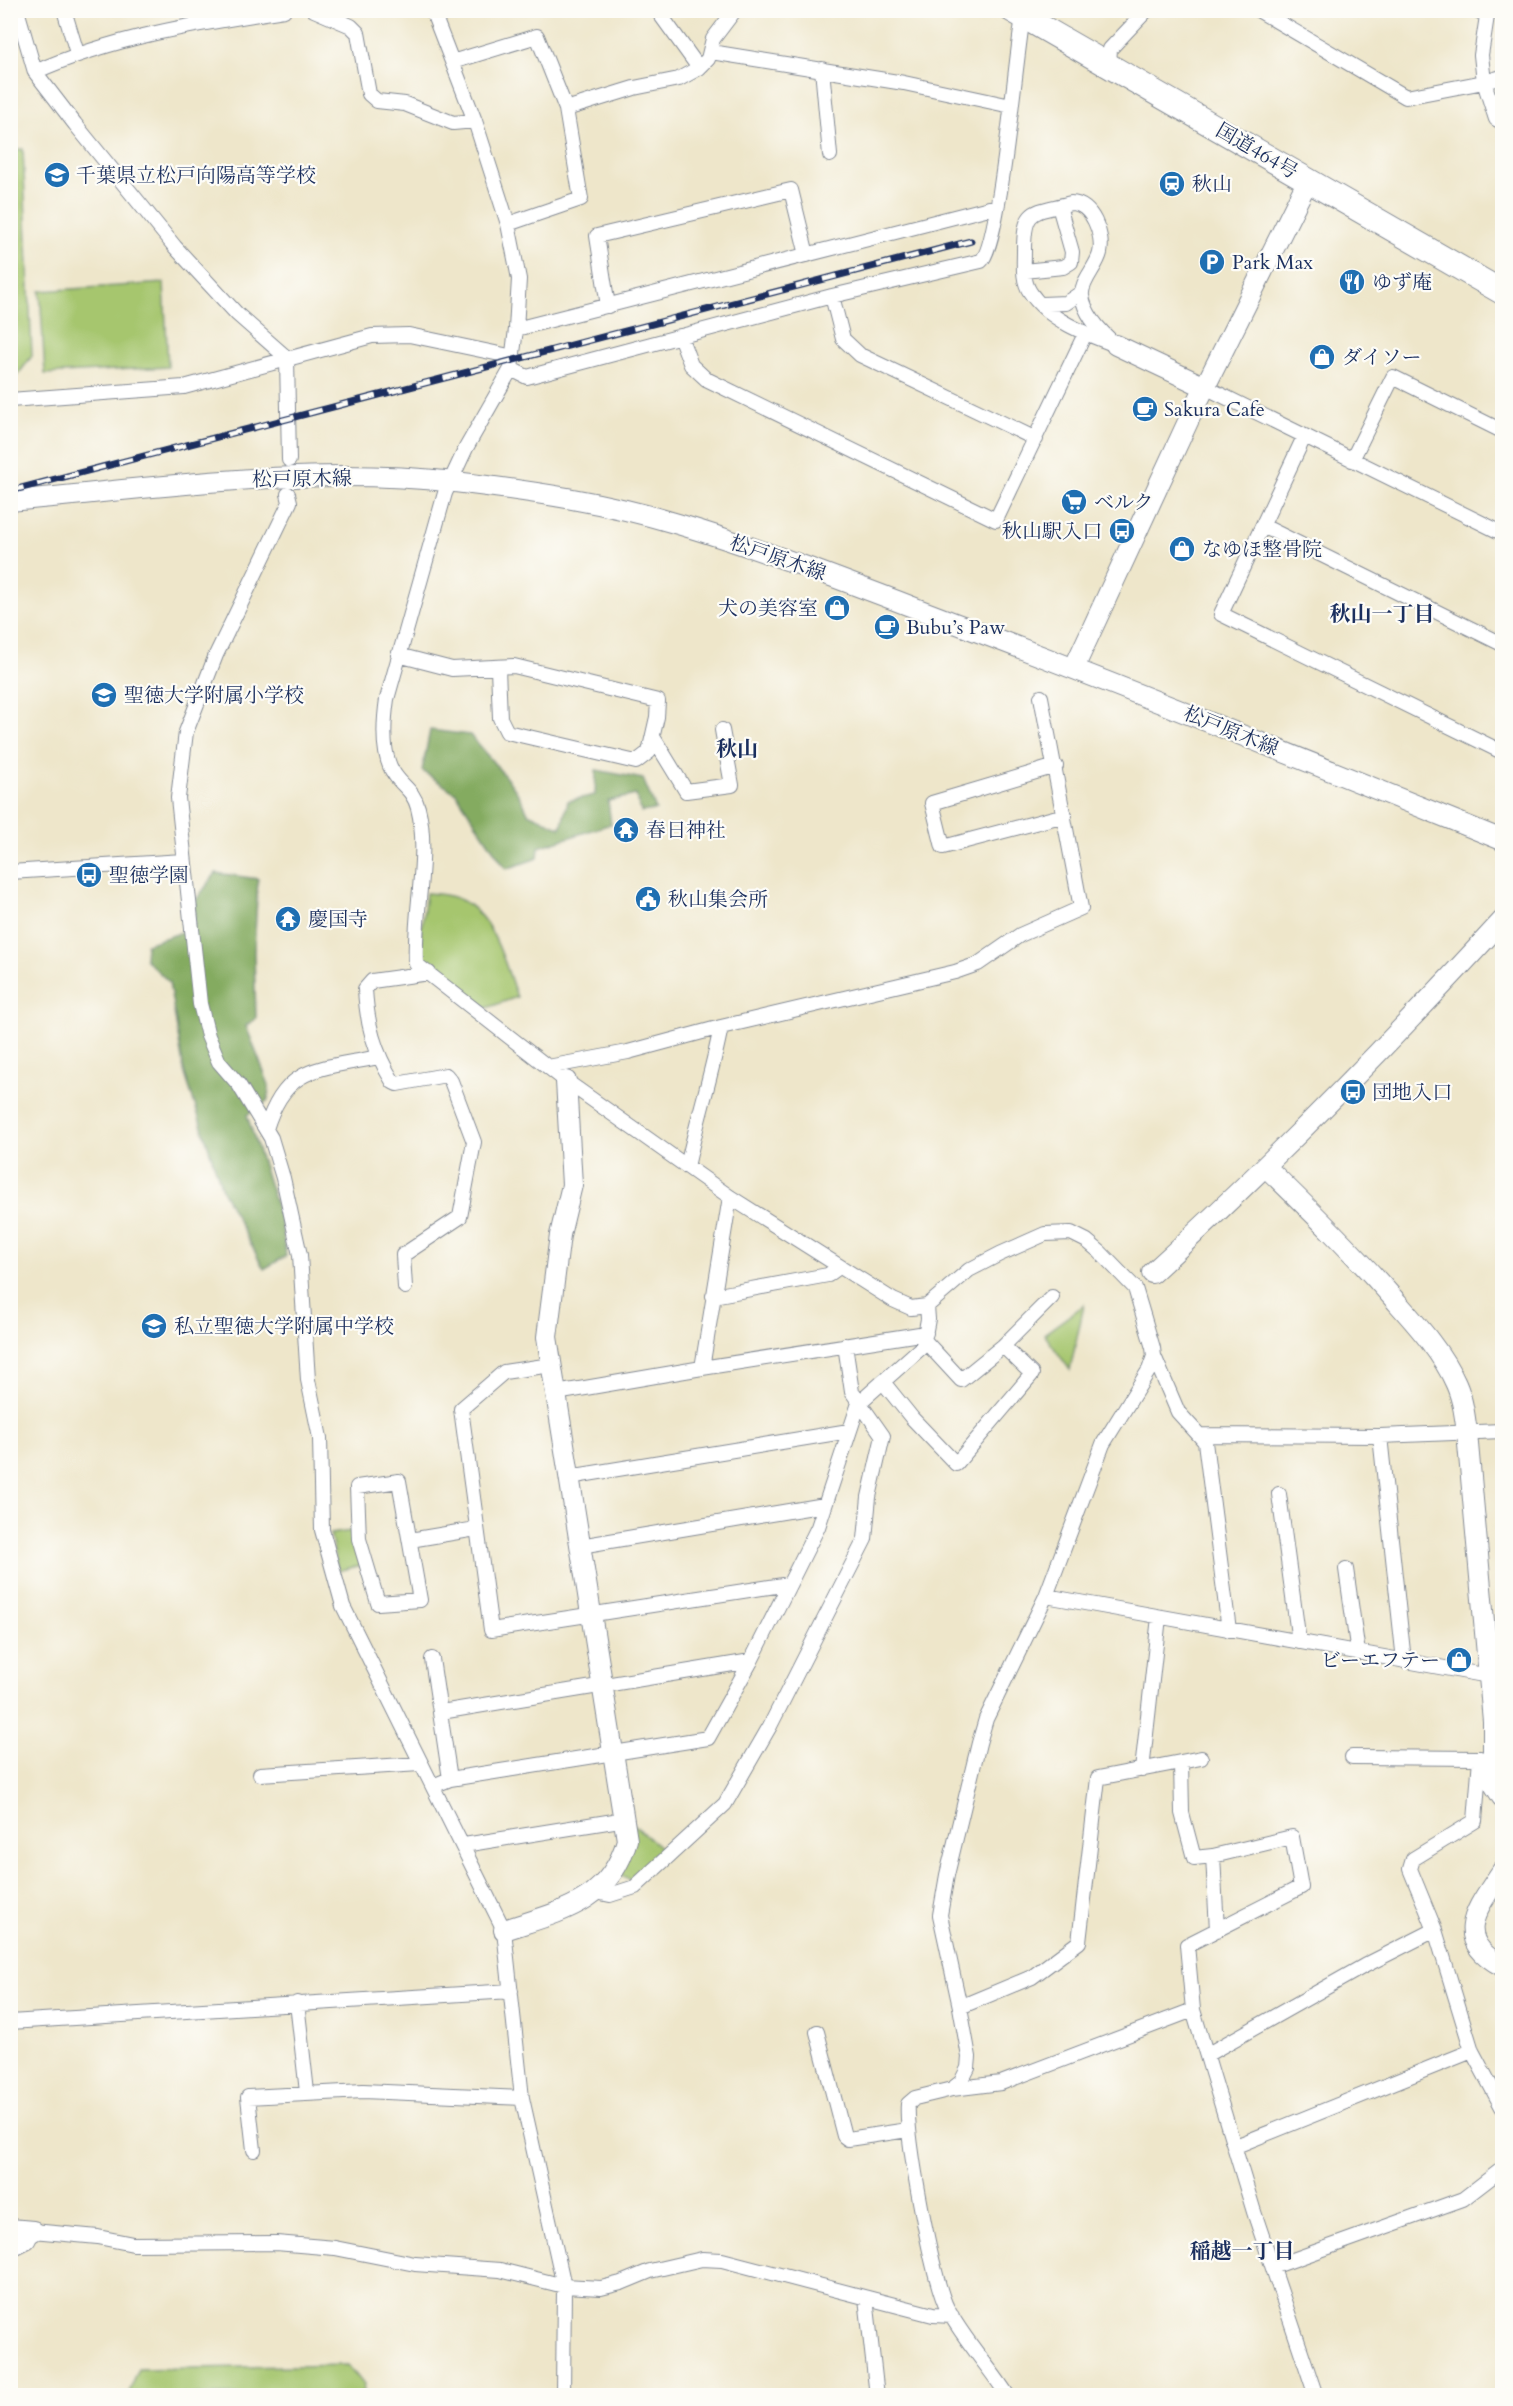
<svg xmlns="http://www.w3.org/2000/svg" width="1513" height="2406" viewBox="0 0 1513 2406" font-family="Cardo,'Noto Serif JP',serif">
<rect width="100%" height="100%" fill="#fdfcf7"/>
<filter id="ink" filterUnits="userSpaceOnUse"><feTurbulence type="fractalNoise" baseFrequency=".0167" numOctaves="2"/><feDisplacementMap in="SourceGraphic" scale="12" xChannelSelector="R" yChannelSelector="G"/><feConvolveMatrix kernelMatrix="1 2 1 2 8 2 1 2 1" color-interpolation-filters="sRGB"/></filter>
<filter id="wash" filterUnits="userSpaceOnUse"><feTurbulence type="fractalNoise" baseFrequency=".008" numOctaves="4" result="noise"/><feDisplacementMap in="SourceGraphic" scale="24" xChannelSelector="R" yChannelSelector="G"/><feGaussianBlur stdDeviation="1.35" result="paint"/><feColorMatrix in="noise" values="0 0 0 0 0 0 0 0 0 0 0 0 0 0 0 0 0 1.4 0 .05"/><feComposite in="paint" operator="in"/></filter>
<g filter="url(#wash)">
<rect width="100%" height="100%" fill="#eee6ca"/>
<!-- green -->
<path fill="#a6c66e" stroke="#607a66" stroke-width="1.5" d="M 23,149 L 32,356 L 17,376 L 11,376 L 11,150 Z
M 164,283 L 168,367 L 45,374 L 40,291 Z
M 426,893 C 438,894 452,895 463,901 C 495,919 505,965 517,997 L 487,1008 L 423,961 L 421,932 Z
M 1084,1305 L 1070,1370 L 1044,1334 Z
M 351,1531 L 362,1565 L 338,1571 L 330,1534 Z
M 632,1823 L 663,1850 L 635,1883 L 621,1875 Z
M 348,2365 L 364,2385 L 362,2395 L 128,2395 L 139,2369 Z"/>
<!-- forest -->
<path fill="#84ab61" stroke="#506d60" stroke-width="1.5" d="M 430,730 L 470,735 C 490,760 516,784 528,813 L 561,828 L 568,801 L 595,795 L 596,770 L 643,779 L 656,810 L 641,812 L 636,795 L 608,801 L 611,824 L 539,847 L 538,858 L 506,869 L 456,793 L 422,771 Z
M 216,873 L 258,879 L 254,953 L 256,1018 L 246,1026 L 269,1085 L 268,1100 L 247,1115 L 281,1221 L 286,1256 L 264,1269 L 223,1192 L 184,1071 L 169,982 L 145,959 L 146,944 L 183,932 L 194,926 L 195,901 Z"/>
</g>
<g filter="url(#ink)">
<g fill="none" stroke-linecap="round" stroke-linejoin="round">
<!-- street casing -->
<g stroke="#848a94" stroke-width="16">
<path id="street" d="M 17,10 L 35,72 L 75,124 L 175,247 L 237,314 L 287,358 L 289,460
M 64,10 L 77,53
M 314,10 L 351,26 L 358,33 L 369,94 L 377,101 L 405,104 L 453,123 L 475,121
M 432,10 L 475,121 L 508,224 L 519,279 L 516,329 L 511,369 L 466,448 L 445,493 L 387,699 C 384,720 381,757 395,775 C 404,788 413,790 418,808 C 430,853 413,915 416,964 L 566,1081 L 730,1197 L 893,1300 L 911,1308 L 927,1306 L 969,1270 L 1000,1254 L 1045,1234 L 1071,1233 L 1087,1241 L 1100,1252 L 1135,1288 L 1153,1348 L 1154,1356 L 1149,1370 L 1103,1444 L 1046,1596 L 986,1719 L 979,1743 L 947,1875 L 940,1915 L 960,2007 L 969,2057 L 968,2068 L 961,2082 L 952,2089 L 915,2098 L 908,2104 C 905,2134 933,2282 947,2308 C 963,2339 989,2366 1008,2396
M 657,10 L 699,68
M 1258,10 L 1406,97 L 1484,82 L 1496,119 L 1502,122
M 1477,10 L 1487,16 L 1481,55 L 1484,82 L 1502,77
M 711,52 L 904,83 L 1011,106
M 452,62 L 537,36 L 566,109
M 1109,64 L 1110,49 L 1147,10
M 822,69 L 830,155
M 35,72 C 112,37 200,23 284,10
M 1071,203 C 1092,203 1104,235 1100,253 C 1097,267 1080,282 1082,296 C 1085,316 1102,333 1116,345 C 1086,334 1048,320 1030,292 C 1022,280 1024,264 1024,251 C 1024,207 1033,213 1071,203 Z
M 508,224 L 581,199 L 566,109 L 634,88 L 679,79 L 699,68 L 708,59 L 713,39 L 735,10
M 1024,271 L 1063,267 L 1071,262 L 1072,252 L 1059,206
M 832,296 L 843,339 L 860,355 L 1036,439
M 1042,304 L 1066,303 L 1082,292
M 608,306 L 597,236 L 791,190 L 807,255
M 516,329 L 997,206
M 680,336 L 691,365 L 706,379 L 996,520 L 1085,334
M 511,369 L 527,377 L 832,296 L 981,261 C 1000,246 1016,53 1023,17
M 1205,387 L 1502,533
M 10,400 L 184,387 L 372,336 L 409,335 L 514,357
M 1304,437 L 1221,614 L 1502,752
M 1352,460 L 1393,377 L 1502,431
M 288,494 L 290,502 L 216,655 L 186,732 L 178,798 L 200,1004 L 208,1036 L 219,1062 L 239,1085 L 271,1138 L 283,1178 L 300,1255 L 308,1380 L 320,1438 L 322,1530 L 343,1606 L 504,1930 L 522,2098 L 564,2286 L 563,2396
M 1263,526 L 1502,644
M 398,655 L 452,669 L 514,666 L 658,701 L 657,717 L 649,752 L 636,762 L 507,732 L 500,718 L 498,668
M 653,737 L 686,791 L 732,785 L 722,730
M 1056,766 L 932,803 L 943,847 L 1065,815
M 10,872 L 183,861
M 548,1067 L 628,1052 L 721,1027 L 955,972 L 978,964 L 1020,935 L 1081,908 L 1041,697
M 266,1129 C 286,1064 319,1070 378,1057
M 687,1167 C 697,1120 712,1074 721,1027
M 730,1197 L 702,1368 L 926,1333
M 405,1287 L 403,1255 L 460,1217 L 474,1142 L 451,1081 L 446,1075 L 397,1084 L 393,1082 C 374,1051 367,1024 365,989 L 372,981 L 429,973
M 713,1296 L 828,1275 L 839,1267
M 924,1340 L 961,1380 L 1003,1346 L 1052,1297
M 1154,1356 L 1178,1412 L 1199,1435 L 1380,1436 L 1502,1431
M 551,1365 L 504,1372 L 461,1409 L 491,1630 L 789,1584
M 883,1382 L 912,1418 L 956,1464 L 1032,1374 L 1003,1346
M 556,1393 L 702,1368
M 1199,1435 L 1205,1442 L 1229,1630
M 1380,1436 L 1404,1661
M 569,1477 L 849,1431
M 399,1481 L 420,1600 L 378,1603 L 359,1539 L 357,1487 Z
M 1279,1494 L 1299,1642
M 410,1540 L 476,1529
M 580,1546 L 825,1505
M 1346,1569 L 1358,1653
M 1046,1596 L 1489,1676
M 432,1659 L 450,1779
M 441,1712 L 751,1661
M 1181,1762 L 1182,1813 L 1194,1858 L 1213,1856 L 1292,1837 L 1301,1887 L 1187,1945 L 1193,2010
M 1142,1770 L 1159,1617
M 260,1774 L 420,1764
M 433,1786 L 450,1779 L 708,1738 L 751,1661 L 818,1527 L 859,1403 L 923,1346 L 928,1319 L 927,1306
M 464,1845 L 626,1819
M 1213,1856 L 1217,1930
M 596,1892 L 610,1895 L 635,1887 L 725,1804 L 770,1726 L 865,1539 L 869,1497 L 883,1436 L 852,1392 L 845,1345
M 1435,1930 L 1472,2051 L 1502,2107
M 297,2003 L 307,2092
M 960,2007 L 1032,1977 L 1079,1942 L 1098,1778 L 1201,1758
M 10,2022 L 511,1991
M 817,2032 L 844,2136 L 848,2139 L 908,2130
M 1208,2054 L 1364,1966 L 1435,1930 L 1410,1869 L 1413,1859 L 1475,1821 L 1480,1758 L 1352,1757
M 952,2089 L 1001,2083 L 1193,2010 L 1254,2212 L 1316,2396
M 1236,2146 L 1472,2051
M 254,2150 L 248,2097 L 363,2091 L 522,2098
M 10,2250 L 28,2241 L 33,2231 L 98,2237 L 133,2244 L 276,2243 L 335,2248 L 415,2264 L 500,2270 L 564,2286 L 601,2288 L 621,2283 L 650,2271 L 702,2259 L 722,2260 L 933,2315 L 952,2316
M 1273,2267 L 1463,2199 L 1502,2169
M 866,2298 L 877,2396"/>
</g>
<!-- secondary casing -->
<g stroke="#848a94" stroke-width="22">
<path id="secondary" d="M 1116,345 L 1205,387
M 10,501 C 157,488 307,465 455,482 C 530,491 606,502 678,524 C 775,553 870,591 965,627 C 1145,695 1324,768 1502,840
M 1074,668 L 1191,415 L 1308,180
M 1266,1167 C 1310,1210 1354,1253 1394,1299 C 1417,1325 1442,1352 1456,1384 C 1463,1400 1465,1417 1467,1433 L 1493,1721 L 1493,1783 L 1502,1797
M 1152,1273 C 1275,1161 1390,1043 1502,921
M 1502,1871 C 1478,1908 1450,1938 1502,1966
M 504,1930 C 559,1912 610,1903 627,1840 L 547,1337 L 560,1235 L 572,1185 L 566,1081
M 10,2229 L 33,2231"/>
</g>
<!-- highway casing -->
<g stroke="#848a94" stroke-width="26">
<path id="highway" d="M 1012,10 L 1502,292"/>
</g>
<!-- street -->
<use href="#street" stroke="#fff" stroke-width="14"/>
<!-- secondary -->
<use href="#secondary" stroke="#fff" stroke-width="20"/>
<!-- highway -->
<use href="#highway" stroke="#fff" stroke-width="24"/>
<!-- rail casing -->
<g stroke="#1b2f5e" stroke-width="7">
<path id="rail" d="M 10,491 L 971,241"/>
</g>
<!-- rail -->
<use href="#rail" stroke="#fdfcf7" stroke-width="4.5" stroke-dasharray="14" stroke-linecap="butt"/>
</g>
</g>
<!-- icons -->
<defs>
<g id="school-disc" transform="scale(1.35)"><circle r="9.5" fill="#1f6fb2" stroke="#fdfcf7"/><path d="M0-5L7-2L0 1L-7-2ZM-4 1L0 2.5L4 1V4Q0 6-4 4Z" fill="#fff"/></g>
<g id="station-disc" transform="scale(1.35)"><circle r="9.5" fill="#1f6fb2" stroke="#fdfcf7"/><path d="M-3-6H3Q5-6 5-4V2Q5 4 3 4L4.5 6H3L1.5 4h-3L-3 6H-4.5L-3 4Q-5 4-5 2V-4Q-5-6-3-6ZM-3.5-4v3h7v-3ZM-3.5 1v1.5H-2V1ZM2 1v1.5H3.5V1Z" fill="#fff"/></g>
<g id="parking-disc" transform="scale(1.35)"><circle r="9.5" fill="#1f6fb2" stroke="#fdfcf7"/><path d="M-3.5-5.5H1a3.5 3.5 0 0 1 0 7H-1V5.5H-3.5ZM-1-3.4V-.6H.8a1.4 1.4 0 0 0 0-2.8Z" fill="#fff"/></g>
<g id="restaurant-disc" transform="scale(1.35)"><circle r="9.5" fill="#1f6fb2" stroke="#fdfcf7"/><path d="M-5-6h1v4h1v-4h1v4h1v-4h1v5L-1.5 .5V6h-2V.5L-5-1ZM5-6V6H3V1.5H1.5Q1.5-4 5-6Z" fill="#fff"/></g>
<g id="shop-disc" transform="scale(1.35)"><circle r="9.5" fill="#1f6fb2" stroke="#fdfcf7"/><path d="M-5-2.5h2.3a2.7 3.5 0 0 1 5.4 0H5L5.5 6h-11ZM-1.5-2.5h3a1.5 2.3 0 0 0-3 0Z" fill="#fff"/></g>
<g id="cafe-disc" transform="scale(1.35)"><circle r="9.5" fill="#1f6fb2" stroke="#fdfcf7"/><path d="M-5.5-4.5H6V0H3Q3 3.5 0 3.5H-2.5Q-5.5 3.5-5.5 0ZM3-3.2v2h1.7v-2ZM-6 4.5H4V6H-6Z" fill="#fff"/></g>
<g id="supermarket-disc" transform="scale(1.35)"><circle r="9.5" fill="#1f6fb2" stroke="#fdfcf7"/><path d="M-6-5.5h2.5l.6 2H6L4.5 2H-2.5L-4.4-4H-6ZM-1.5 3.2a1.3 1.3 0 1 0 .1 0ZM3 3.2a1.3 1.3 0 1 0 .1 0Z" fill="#fff"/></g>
<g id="bus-disc" transform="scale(1.35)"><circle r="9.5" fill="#1f6fb2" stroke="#fdfcf7"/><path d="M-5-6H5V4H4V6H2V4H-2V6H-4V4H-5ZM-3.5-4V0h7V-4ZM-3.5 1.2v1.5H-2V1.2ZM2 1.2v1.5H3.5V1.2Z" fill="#fff"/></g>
<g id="temple-disc" transform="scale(1.35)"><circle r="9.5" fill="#1f6fb2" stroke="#fdfcf7"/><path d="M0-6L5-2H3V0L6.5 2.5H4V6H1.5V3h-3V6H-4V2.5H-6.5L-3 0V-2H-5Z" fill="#fff"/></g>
<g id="civic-disc" transform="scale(1.35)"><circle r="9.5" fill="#1f6fb2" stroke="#fdfcf7"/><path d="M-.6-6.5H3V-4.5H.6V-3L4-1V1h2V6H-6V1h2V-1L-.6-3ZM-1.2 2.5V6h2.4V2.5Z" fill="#fff"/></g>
</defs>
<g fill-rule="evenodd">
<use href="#school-disc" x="57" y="175"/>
<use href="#station-disc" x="1172" y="184"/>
<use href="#parking-disc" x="1212" y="262"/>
<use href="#restaurant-disc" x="1352" y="282"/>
<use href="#shop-disc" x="1322" y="357"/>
<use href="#cafe-disc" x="1145" y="409"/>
<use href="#supermarket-disc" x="1074" y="502"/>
<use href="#bus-disc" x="1122" y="531"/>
<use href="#shop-disc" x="1182" y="549"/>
<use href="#shop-disc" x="837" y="608"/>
<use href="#cafe-disc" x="887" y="627"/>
<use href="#school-disc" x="104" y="695"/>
<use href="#temple-disc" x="626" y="830"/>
<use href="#bus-disc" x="89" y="875"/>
<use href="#civic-disc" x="648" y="899"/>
<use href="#temple-disc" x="288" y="919"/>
<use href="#bus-disc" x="1353" y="1092"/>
<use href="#school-disc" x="154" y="1326"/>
<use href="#shop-disc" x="1459" y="1660"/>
</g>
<g text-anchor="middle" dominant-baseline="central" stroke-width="4.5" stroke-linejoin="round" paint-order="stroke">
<!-- street labels -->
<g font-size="20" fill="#1b2f5e" stroke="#fdfcf7">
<text transform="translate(1257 151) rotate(30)">国道464号</text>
<text transform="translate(302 479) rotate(-1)">松戸原木線</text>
<text transform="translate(778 558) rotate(19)">松戸原木線</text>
<text transform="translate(1231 731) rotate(22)">松戸原木線</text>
</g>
<!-- poi labels -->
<g font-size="20" fill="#1b2f5e" stroke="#fdfcf7" text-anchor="start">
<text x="76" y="175">千葉県立松戸向陽高等学校</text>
<text x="1192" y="184">秋山</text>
<text x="1232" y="262">Park Max</text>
<text x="1372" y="282">ゆず庵</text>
<text x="1342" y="357">ダイソー</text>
<text x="1164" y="409">Sakura Cafe</text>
<text x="1094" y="502">ベルク</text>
<text x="1102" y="531" text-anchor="end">秋山駅入口</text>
<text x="1202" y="549">なゆほ整骨院</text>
<text x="818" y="608" text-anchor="end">犬の美容室</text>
<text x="906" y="627">Bubu’s Paw</text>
<text x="124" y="695">聖徳大学附属小学校</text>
<text x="646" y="830">春日神社</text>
<text x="109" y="875">聖徳学園</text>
<text x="668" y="899">秋山集会所</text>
<text x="308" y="919">慶国寺</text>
<text x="1372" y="1092">団地入口</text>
<text x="174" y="1326">私立聖徳大学附属中学校</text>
<text x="1440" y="1660" text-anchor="end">ビーエフテー</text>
</g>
<!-- neighbourhood labels -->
<g font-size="21" font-weight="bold" fill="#1b2f5e" stroke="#fdfcf7">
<text x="1382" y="614">秋山一丁目</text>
<text x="737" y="749">秋山</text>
<text x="1242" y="2251">稲越一丁目</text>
</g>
</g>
<!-- margin -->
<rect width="1513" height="2406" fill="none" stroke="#fdfcf7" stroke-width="36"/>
</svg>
